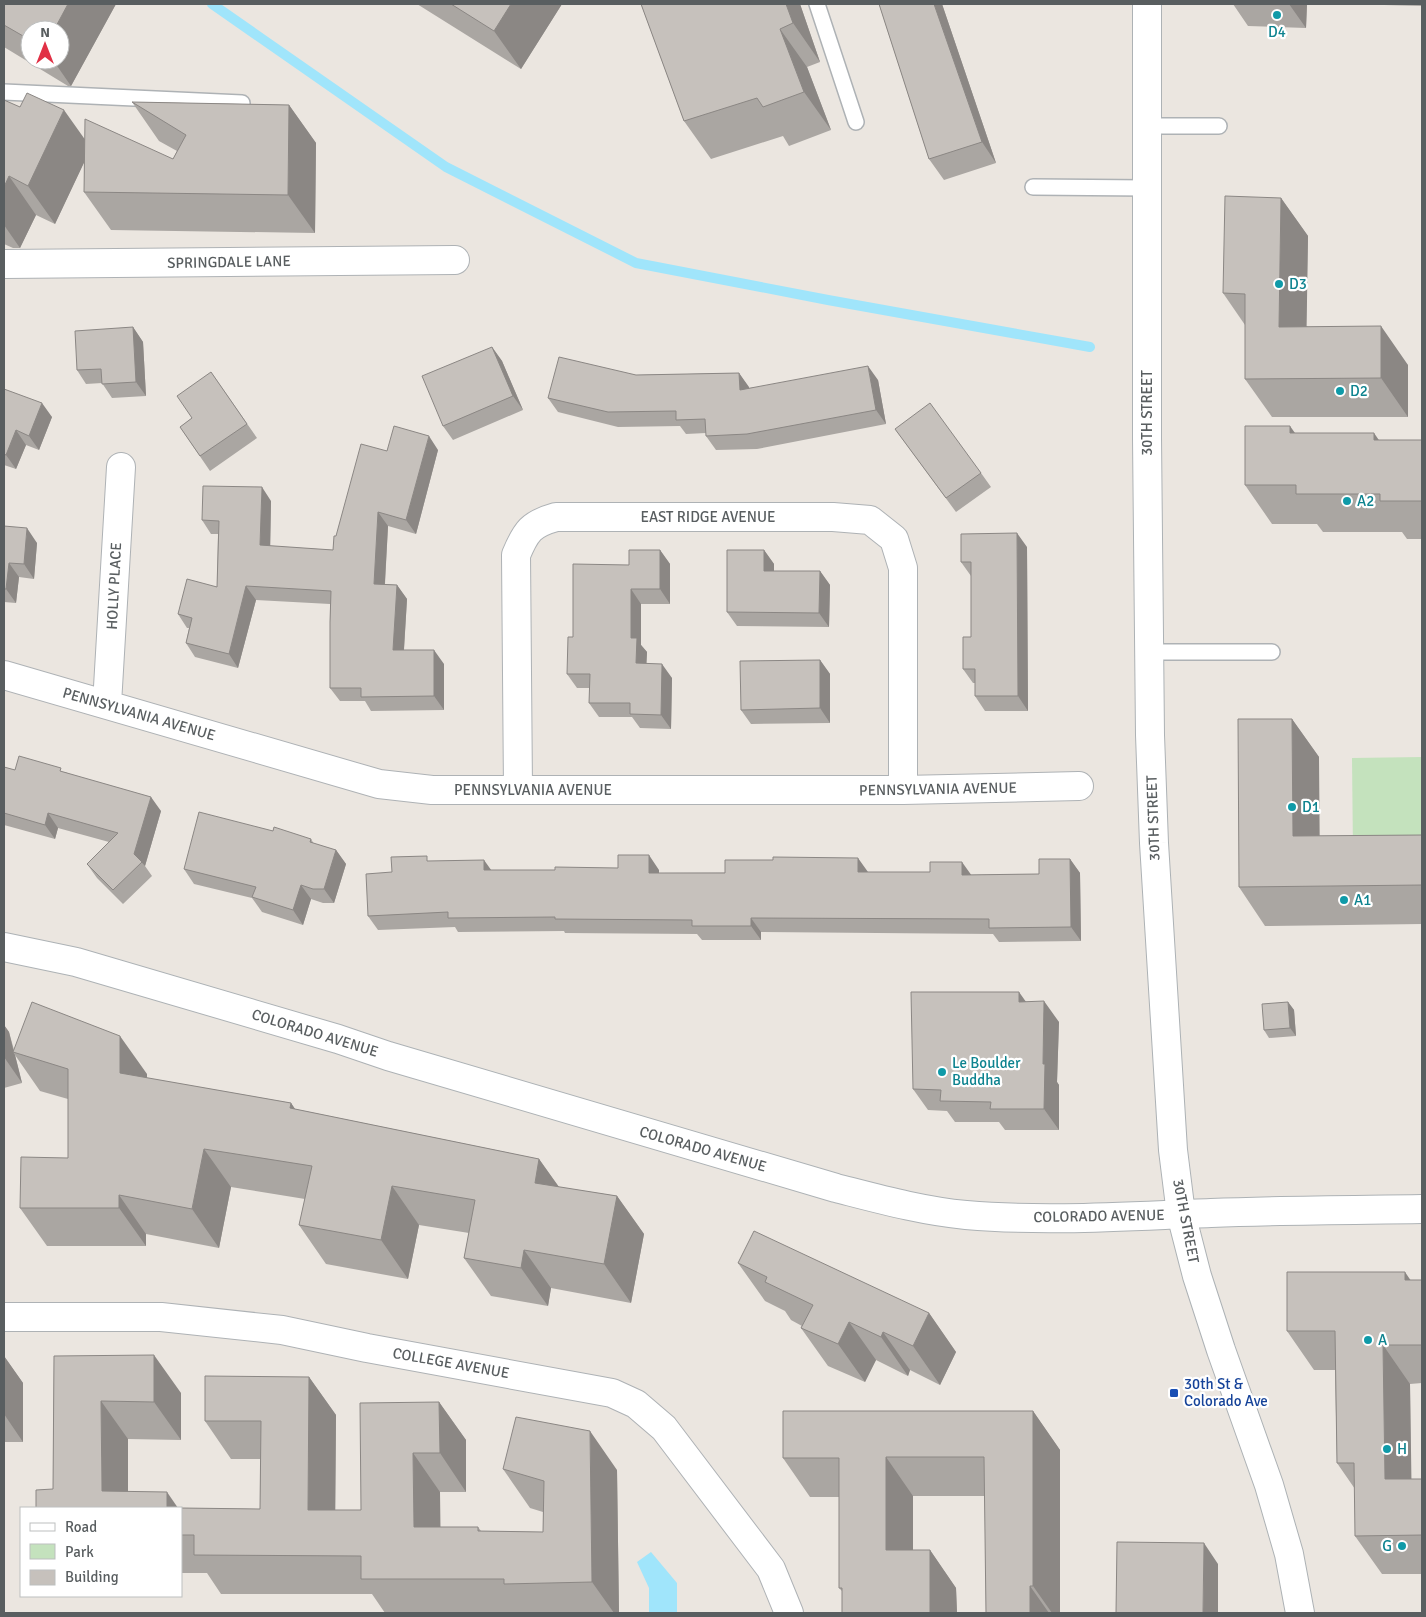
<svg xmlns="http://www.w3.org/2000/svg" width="1426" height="1617" viewBox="0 0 1426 1617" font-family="Signika,sans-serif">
<rect width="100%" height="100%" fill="#ebe6e0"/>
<!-- green -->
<path fill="#c4e2bd" d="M 1422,757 L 1422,852 L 1353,853 L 1352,758 Z"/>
<!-- water -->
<path fill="#a0e5fb" d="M 651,1552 L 677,1583 L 677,1613 L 649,1613 L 649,1588 L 637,1562 Z"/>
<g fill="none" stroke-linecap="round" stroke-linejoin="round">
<!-- stream -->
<path stroke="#a0e5fb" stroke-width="10" d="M 212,4 L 446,167 L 636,263 L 828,300 L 1090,347"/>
<!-- service casing -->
<g stroke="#aeb2b5" stroke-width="18">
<path id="service" d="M 817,4 L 856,122
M 4,92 L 242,103
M 1147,126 L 1219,126
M 1033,187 L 1147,188
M 1149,652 L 1272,652"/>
</g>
<!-- minor casing -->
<g stroke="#aeb2b5" stroke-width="30">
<path id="minor" d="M 4,264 L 455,260
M 4,675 L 379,784 L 432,790 L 903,790 L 1079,786
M 107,704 L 121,467
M 518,790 L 516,555 C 526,531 531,524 556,517 L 833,517 L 870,520 L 894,539 L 903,568 L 903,790
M 4,1317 L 161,1317 L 282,1330 L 367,1348 L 612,1393 L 636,1404 L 664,1428 L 771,1569 L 789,1613"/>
</g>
<!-- secondary casing -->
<g stroke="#adb2b5" stroke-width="30">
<path id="secondary" d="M 1147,4 L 1147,438 L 1150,735 L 1154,843 L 1173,1150 L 1181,1214 L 1197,1276 L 1221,1350 L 1269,1485 L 1289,1554 L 1300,1613
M 4,947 L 76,962 L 338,1039 L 388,1056 L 836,1188 C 879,1199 922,1211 966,1215 C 1047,1222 1129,1216 1211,1213 C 1281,1210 1352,1210 1422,1209"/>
</g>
<!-- service -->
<use href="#service" stroke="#fff" stroke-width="15"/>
<!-- minor -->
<use href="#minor" stroke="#fff" stroke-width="28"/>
<!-- secondary -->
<use href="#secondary" stroke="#fff" stroke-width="28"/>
</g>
<!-- wall -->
<path fill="#aaa6a2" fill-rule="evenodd" d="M 4,4 L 116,4 L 71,86 L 68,86 L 4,47 ZM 30,30 L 60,60 L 30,60 Z
M 417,4 L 562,4 L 521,69 Z
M 641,4 L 800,4 L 820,62 L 807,67 L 831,130 L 789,146 L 783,136 L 711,159 L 684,121 Z
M 879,4 L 942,4 L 996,163 L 944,180 L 929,159 Z
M 1233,4 L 1307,4 L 1306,28 L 1248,26 Z
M 1383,4 L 1422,4 L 1422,6 L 1384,5 Z
M 4,100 L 85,139 L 173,159 L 177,151 L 159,141 L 132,102 L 289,105 L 316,143 L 315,233 L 111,230 L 84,192 L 84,162 L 55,224 L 36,215 L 20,248 L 13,248 L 4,244 Z
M 1281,198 L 1308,236 L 1306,326 L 1408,365 L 1408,417 L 1272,417 L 1245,379 L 1245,325 L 1223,293 Z
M 133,327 L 143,342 L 146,396 L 112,398 L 102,383 L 86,384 L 77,370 Z
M 492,347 L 502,361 L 523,410 L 453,440 L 443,426 Z
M 211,372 L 257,438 L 210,471 L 180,427 L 192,418 Z
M 739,373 L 749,388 L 878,380 L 886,424 L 757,449 L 716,450 L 706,436 L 706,433 L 686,434 L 680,426 L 618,427 L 558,412 L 548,398 L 636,375 Z
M 4,389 L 52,417 L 39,450 L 26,445 L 16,469 L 4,465 Z
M 895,429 L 981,473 L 991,487 L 956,512 Z
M 1295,433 L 1379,440 L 1422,440 L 1422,539 L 1407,539 L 1402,532 L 1323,532 L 1317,524 L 1272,524 L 1245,485 Z
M 438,450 L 416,534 L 388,526 L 385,584 L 397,585 L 407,599 L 404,650 L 444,664 L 444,710 L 371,711 L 365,701 L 340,701 L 330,688 L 330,604 L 256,600 L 238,668 L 195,657 L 186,643 L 189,628 L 187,628 L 178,614 L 217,587 L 218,534 L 211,534 L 202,520 L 271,501 L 270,546 L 333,550 L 336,536 L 387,451 Z
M 4,526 L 37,543 L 34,579 L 19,577 L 16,603 L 4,602 Z
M 1027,547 L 1028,711 L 985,711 L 975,696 L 975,683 L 973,683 L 963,669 L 971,637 L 971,576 L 961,562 Z
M 660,550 L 670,564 L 670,604 L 641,604 L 641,645 L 647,652 L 646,663 L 672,678 L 671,729 L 640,728 L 632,717 L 599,717 L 589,703 L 590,688 L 577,688 L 567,674 L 629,565 Z
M 764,550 L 774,564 L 774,571 L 820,571 L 830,585 L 829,627 L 737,626 L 727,612 Z
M 820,660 L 830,674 L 830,723 L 751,724 L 741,710 Z
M 1292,719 L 1319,757 L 1319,836 L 1422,835 L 1422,924 L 1265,926 L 1239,887 Z
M 4,767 L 15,770 L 65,772 L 161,811 L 145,866 L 152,876 L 123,904 L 97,878 L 87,864 L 109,842 L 58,828 L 55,839 L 4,825 Z
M 273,831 L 311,839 L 314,844 L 336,850 L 346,864 L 334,903 L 323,903 L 311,899 L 303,925 L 262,912 L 252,898 L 194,884 L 184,869 Z
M 1070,859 L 1080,873 L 1081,941 L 999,942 L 993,934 L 761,932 L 761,940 L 702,940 L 697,934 L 565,933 L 564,931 L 458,932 L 455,927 L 378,930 L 368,916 L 392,872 L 430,861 L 491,870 L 659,870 L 659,873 L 868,872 L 971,875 L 1039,874 Z
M 1025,1001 L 1059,1022 L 1057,1082 L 1059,1085 L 1059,1130 L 1005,1130 L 999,1122 L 955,1122 L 947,1111 L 928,1110 L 913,1089 Z
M 1288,1002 L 1294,1010 L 1296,1036 L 1269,1038 L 1264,1030 Z
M 4,1025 L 9,1032 L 14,1050 L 147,1074 L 147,1078 L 291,1103 L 295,1109 L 539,1159 L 559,1187 L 617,1196 L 644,1234 L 631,1303 L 551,1288 L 548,1306 L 491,1296 L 464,1258 L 469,1233 L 419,1225 L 408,1279 L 326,1264 L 299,1225 L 305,1199 L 231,1187 L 219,1248 L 146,1234 L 146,1246 L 47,1246 L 20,1208 L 68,1158 L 68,1099 L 40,1091 L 15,1055 L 22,1083 L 4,1088 Z
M 738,1263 L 929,1313 L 956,1352 L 940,1385 L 910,1370 L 908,1376 L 876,1360 L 865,1382 L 828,1366 L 801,1328 L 802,1326 L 791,1320 L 785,1311 L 765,1301 Z
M 1411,1280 L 1422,1280 L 1422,1383 L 1410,1384 L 1411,1479 L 1422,1479 L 1422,1574 L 1382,1574 L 1355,1536 L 1355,1489 L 1337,1463 L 1335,1370 L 1314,1370 L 1287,1331 Z
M 4,1356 L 23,1383 L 23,1442 L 4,1442 Z
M 54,1356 L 181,1393 L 181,1440 L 128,1439 L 53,1489 Z
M 309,1377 L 336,1415 L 335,1510 L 361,1510 L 439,1402 L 466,1440 L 466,1492 L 440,1492 L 440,1527 L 478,1527 L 481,1531 L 543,1532 L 543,1512 L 530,1508 L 503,1469 L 617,1470 L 619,1613 L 385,1613 L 372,1594 L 221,1594 L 207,1573 L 181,1573 L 181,1508 L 260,1509 L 260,1459 L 231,1459 L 205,1421 Z
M 1033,1411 L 1060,1450 L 1060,1613 L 986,1613 L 985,1496 L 913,1496 L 913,1550 L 930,1550 L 956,1588 L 957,1613 L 842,1613 L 842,1591 L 839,1588 L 839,1497 L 810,1497 L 783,1458 Z"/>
<!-- shaded-wall -->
<path fill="#8b8784" d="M 68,4 L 116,4 L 71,86 L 53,60 L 60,60 L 60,30 L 54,30 Z
M 511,4 L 562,4 L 521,69 L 494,31 Z
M 786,4 L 800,4 L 820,62 L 793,23 Z
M 934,4 L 942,4 L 996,163 L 982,142 Z
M 1289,4 L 1307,4 L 1306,28 Z
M 780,29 L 807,67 L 831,130 L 804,92 Z
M 289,105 L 316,143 L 315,233 L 288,195 Z
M 64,110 L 91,148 L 55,224 L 28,186 Z
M 9,176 L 36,215 L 20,248 L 4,225 L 4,187 Z
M 1281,198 L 1308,236 L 1306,365 L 1279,327 Z
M 1381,326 L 1408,365 L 1408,417 L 1381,378 Z
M 133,327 L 143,342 L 146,396 L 136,382 Z
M 492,347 L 502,361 L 523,410 L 513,396 Z
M 868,366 L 878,380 L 886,424 L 876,410 Z
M 739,373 L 749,387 L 750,404 L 740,390 Z
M 42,403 L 52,417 L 39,450 L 29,436 Z
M 1290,426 L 1317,464 L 1290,433 Z
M 16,430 L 26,445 L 16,469 L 6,455 Z
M 1374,433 L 1401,472 L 1374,440 Z
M 429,436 L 438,450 L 416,534 L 406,520 Z
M 262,487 L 271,501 L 270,559 L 260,545 Z
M 378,512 L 388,526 L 384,598 L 374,584 Z
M 27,528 L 37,543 L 34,579 L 24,564 Z
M 1017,533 L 1027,547 L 1028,711 L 1018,696 Z
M 660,550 L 670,564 L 670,604 L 660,589 Z
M 764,550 L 774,564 L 774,585 L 764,571 Z
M 9,563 L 19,577 L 16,603 L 6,589 Z
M 820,571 L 830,585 L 829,627 L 819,613 Z
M 397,585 L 407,599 L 403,664 L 393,650 Z
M 246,586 L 256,600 L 238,668 L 229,654 Z
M 631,589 L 641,604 L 641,645 L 647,652 L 646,677 L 636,663 L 631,638 Z
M 434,650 L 444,664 L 444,710 L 434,696 Z
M 820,660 L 830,674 L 830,723 L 820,708 Z
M 662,664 L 672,678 L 671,729 L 661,715 Z
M 1292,719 L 1319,757 L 1320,875 L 1293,836 Z
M 151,797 L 161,811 L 145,866 L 134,854 Z
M 48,813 L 58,828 L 55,839 L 45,825 Z
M 336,850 L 346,864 L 334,903 L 324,889 Z
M 649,855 L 659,870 L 659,887 L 649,873 Z
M 858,858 L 868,872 L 858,872 Z
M 1070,859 L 1080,873 L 1081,941 L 1071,927 Z
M 484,860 L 494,874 L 484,870 Z
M 962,862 L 972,876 L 962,875 Z
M 301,885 L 311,899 L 303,925 L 293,910 Z
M 751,918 L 761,932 L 761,940 L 751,926 Z
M 1019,992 L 1034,1013 L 1019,1002 Z
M 1044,1001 L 1059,1022 L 1057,1082 L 1059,1085 L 1059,1130 L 1044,1109 L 1043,1064 Z
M 1288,1002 L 1294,1010 L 1296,1036 L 1290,1028 Z
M 4,1025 L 9,1032 L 14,1053 L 13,1052 L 15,1055 L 22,1083 L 4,1057 Z
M 120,1036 L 147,1074 L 147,1112 L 120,1073 Z
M 291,1103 L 317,1142 L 290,1108 Z
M 204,1149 L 231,1187 L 219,1248 L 192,1209 Z
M 539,1159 L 566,1197 L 535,1183 Z
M 392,1186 L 419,1225 L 408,1279 L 381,1240 Z
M 119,1195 L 146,1234 L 146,1246 L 119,1208 Z
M 617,1196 L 644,1234 L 631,1303 L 604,1264 Z
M 524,1250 L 551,1288 L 548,1306 L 521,1268 Z
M 1405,1272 L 1422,1297 L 1405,1280 Z
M 929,1313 L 956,1352 L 940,1385 L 913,1346 Z
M 849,1322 L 876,1360 L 865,1382 L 838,1344 Z
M 883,1332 L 910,1370 L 908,1376 L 881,1337 Z
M 1383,1345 L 1410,1384 L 1412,1517 L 1385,1479 Z
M 154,1355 L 181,1393 L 181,1440 L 154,1402 Z
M 4,1356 L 23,1383 L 23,1442 L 4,1414 Z
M 309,1377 L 336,1415 L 335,1549 L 308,1510 Z
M 101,1401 L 128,1439 L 128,1508 L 102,1491 Z
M 439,1402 L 466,1440 L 466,1492 L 440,1453 Z
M 1033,1411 L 1060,1450 L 1060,1613 L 1052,1613 L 1033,1586 Z
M 590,1431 L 617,1470 L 619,1613 L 614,1613 L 592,1582 Z
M 413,1453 L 440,1492 L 441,1566 L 414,1527 Z
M 886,1457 L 913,1496 L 913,1588 L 886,1550 Z
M 167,1492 L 178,1508 L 167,1508 Z
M 1204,1543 L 1218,1564 L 1218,1613 L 1203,1613 Z
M 930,1550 L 956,1588 L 957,1613 L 930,1613 Z
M 1030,1586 L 1049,1613 L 1030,1613 Z"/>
<!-- building -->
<path fill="#c6c1bc" stroke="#8b8784" d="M 4,4 L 68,4 L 54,30 L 30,30 L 30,40 L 4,25 Z
M 451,4 L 511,4 L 494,31 Z
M 641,4 L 786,4 L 793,23 L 780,29 L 804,92 L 763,107 L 757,98 L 684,121 Z
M 879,4 L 934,4 L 982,142 L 929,159 Z
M 27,93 L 64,110 L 28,186 L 9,176 L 4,187 L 4,100 L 20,107 Z
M 132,102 L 289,105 L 288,195 L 84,192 L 85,119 L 173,159 L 186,135 Z
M 1225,196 L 1281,198 L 1279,327 L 1381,326 L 1381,378 L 1245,379 L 1245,294 L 1223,293 Z
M 133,327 L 136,382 L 102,384 L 101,369 L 77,370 L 75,331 Z
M 492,347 L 513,396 L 443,426 L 422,376 Z
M 559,357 L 636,375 L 739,373 L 740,390 L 868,366 L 876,410 L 747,434 L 706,436 L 705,419 L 676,420 L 676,411 L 608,412 L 548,398 Z
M 211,372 L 247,424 L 200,456 L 180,427 L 192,418 L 177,396 Z
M 4,389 L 42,403 L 29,436 L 16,430 L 6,455 L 4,454 Z
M 930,403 L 981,473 L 946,498 L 895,429 Z
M 394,426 L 429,436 L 406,520 L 378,512 L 374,584 L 397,585 L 393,650 L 434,650 L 434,696 L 361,697 L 361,688 L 330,688 L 330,622 L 331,591 L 246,586 L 229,654 L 186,643 L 192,618 L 178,614 L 187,579 L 217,587 L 219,521 L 202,520 L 203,486 L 262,487 L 260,545 L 333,550 L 334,536 L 336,536 L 361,444 L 387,451 Z
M 1245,426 L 1290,426 L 1290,433 L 1374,433 L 1374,440 L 1422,440 L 1422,501 L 1380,501 L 1380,494 L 1296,494 L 1296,485 L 1245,485 Z
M 4,526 L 27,528 L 24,564 L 9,563 L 6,589 L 4,589 Z
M 1017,533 L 1018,696 L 975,696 L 975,669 L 963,669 L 963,637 L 971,637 L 971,562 L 961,562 L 961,534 Z
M 629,550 L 660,550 L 660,589 L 631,589 L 631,638 L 637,638 L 636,663 L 662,664 L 661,715 L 630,714 L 630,703 L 589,703 L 590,674 L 567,674 L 568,637 L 573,637 L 573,564 L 629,565 Z
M 727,550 L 764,550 L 764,571 L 820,571 L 819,613 L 727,612 Z
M 820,660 L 820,708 L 741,710 L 740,661 Z
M 1238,719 L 1292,719 L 1293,836 L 1422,835 L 1422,885 L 1239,887 Z
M 19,756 L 61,768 L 60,771 L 151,797 L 134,854 L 142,862 L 113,890 L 87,864 L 118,833 L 48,813 L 45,825 L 4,813 L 4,767 L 15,770 Z
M 199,812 L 273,831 L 274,827 L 311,839 L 310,842 L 336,850 L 324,889 L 313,889 L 301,885 L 293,910 L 252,897 L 256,887 L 184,869 Z
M 618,855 L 649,855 L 649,873 L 725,873 L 725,860 L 773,860 L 773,857 L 858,858 L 858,872 L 930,872 L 930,862 L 962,862 L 962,875 L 1039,874 L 1039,859 L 1070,859 L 1071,927 L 989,928 L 989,919 L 751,918 L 751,926 L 692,926 L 692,920 L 555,919 L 555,917 L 448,918 L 448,912 L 368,916 L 366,874 L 392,872 L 391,857 L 427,856 L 427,861 L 484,860 L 484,870 L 555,870 L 555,867 L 618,868 Z
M 911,992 L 1019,992 L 1019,1002 L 1044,1001 L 1043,1064 L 1045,1064 L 1044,1109 L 990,1109 L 991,1102 L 940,1101 L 941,1090 L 913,1089 Z
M 32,1002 L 120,1036 L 120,1073 L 291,1103 L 290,1108 L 539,1159 L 535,1183 L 617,1196 L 604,1264 L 524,1250 L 521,1268 L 464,1258 L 475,1200 L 392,1186 L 381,1240 L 299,1225 L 312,1166 L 204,1149 L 192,1209 L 119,1195 L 119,1208 L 20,1208 L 21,1157 L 68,1158 L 68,1069 L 13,1052 Z
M 1288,1002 L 1290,1028 L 1264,1030 L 1262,1004 Z
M 754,1231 L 929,1313 L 913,1346 L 883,1332 L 881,1337 L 849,1322 L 838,1344 L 801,1328 L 813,1305 L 765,1282 L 767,1277 L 738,1263 Z
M 1287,1272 L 1405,1272 L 1405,1280 L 1422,1280 L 1422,1345 L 1383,1345 L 1385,1479 L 1422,1479 L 1422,1535 L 1355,1536 L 1354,1463 L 1337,1463 L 1335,1331 L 1287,1331 Z
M 154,1355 L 154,1402 L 101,1401 L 102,1491 L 167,1492 L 167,1508 L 173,1508 L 36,1508 L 36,1490 L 53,1489 L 54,1356 Z
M 205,1376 L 309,1377 L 308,1510 L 361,1510 L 360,1403 L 439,1402 L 440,1453 L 413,1453 L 414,1527 L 478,1527 L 478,1531 L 543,1532 L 544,1481 L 503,1469 L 516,1417 L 590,1431 L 592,1582 L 504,1584 L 504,1579 L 361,1579 L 361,1556 L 194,1555 L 194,1535 L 181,1535 L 181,1508 L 260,1509 L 261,1421 L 205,1421 Z
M 783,1411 L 1033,1411 L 1033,1586 L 1030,1586 L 1030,1613 L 986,1613 L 984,1457 L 886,1457 L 886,1550 L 930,1550 L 930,1613 L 842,1613 L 842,1588 L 839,1588 L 839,1458 L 783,1458 Z
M 1117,1542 L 1204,1543 L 1203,1613 L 1116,1613 Z"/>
<!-- markers -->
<g fill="#0f9aa8" stroke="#fff" stroke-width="2">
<circle cx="1277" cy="15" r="5"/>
<circle cx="1279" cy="284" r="5"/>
<circle cx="1340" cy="391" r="5"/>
<circle cx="1347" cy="501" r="5"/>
<circle cx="1292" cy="807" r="5"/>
<circle cx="1344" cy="900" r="5"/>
<circle cx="942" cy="1072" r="5"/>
<circle cx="1368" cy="1340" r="5"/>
<circle cx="1387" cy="1449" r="5"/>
<circle cx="1402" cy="1546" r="5"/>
</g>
<rect fill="#1a4fb4" stroke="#fff" stroke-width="2" x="1169" y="1388" width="10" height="10" rx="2.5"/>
<g text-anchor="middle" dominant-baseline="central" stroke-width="4.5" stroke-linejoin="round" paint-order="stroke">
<!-- culture labels -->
<g font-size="15" fill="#0d838f" stroke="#fff" text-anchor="start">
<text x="1277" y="32" text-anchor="middle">D4</text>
<text x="1289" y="284">D3</text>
<text x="1350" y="391">D2</text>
<text x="1357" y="501">A2</text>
<text x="1302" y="807">D1</text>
<text x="1354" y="900">A1</text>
<text x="952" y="1063">Le Boulder<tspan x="952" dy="17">Buddha</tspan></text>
<text x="1378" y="1340">A</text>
<text x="1397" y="1449">H</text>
<text x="1392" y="1546" text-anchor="end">G</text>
</g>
<!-- street labels -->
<g font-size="15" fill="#595e60" stroke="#fff">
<text transform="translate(229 262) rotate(-1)">SPRINGDALE LANE</text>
<text transform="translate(1147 413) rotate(-90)">30TH STREET</text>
<text x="708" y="517">EAST RIDGE AVENUE</text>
<text transform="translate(114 586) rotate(-87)">HOLLY PLACE</text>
<text transform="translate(139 714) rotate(16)">PENNSYLVANIA AVENUE</text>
<text transform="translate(938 789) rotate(-1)">PENNSYLVANIA AVENUE</text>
<text x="533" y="790">PENNSYLVANIA AVENUE</text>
<text transform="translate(1153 818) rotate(-92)">30TH STREET</text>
<text transform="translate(315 1033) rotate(17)">COLORADO AVENUE</text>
<text transform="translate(703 1149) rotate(16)">COLORADO AVENUE</text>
<text transform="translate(1099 1216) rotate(-1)">COLORADO AVENUE</text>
<text transform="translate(1186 1221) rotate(79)">30TH STREET</text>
<text transform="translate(451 1363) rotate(10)">COLLEGE AVENUE</text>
</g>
<!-- transit labels -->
<g font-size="15" fill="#164399" stroke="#fff" text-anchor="start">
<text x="1184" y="1384">30th St &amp;<tspan x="1184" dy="17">Colorado Ave</tspan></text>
</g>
</g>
<!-- border -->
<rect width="1426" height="1617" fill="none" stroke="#595e60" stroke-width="10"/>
<!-- legend -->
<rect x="20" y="1507" width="162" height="90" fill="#ffffff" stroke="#bdbfbf"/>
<rect x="30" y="1523" width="25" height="8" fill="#ffffff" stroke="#bdbfbf"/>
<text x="65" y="1532" font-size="15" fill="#595e60">Road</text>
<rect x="30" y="1544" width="25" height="15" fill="#c4e2bd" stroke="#bdbfbf"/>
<text x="65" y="1557" font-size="15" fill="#595e60">Park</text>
<rect x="30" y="1570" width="25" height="15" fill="#c6c1bc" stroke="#bdbfbf"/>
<text x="65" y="1582" font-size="15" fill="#595e60">Building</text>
<!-- north arrow -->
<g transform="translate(45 45)"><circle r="24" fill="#ffffff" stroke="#bdbfbf"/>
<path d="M0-4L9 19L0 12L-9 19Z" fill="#e13045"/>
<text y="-8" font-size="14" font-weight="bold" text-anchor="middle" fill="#595e60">N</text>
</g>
</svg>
